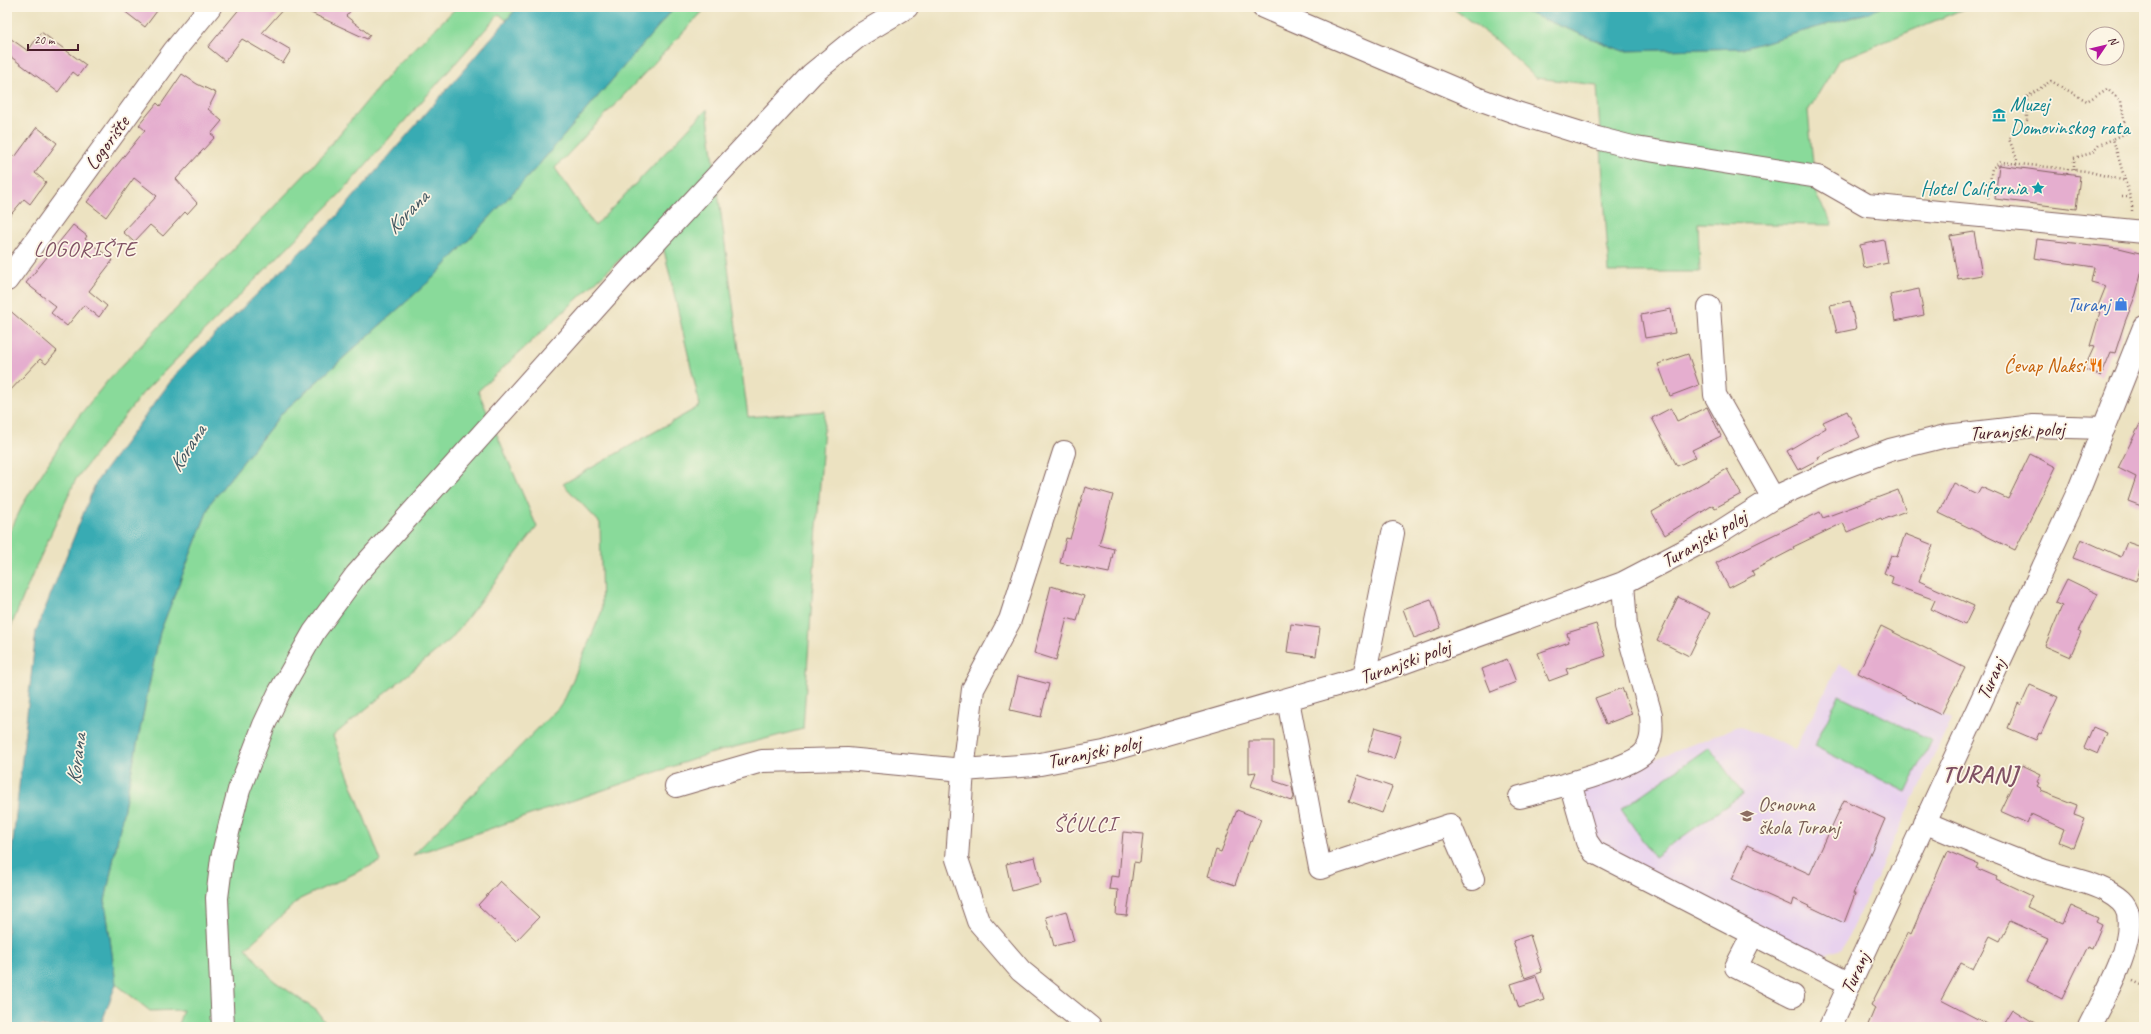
<svg xmlns="http://www.w3.org/2000/svg" width="2151" height="1034" viewBox="0 0 2151 1034" font-family="Caveat,sans-serif">
<rect width="100%" height="100%" fill="#fcf5e5"/>
<filter id="ink" filterUnits="userSpaceOnUse"><feTurbulence type="fractalNoise" baseFrequency=".025" numOctaves="2"/><feDisplacementMap in="SourceGraphic" scale="8" xChannelSelector="R" yChannelSelector="G"/><feConvolveMatrix kernelMatrix="1 2 1 2 8 2 1 2 1" color-interpolation-filters="sRGB"/></filter>
<filter id="wash" filterUnits="userSpaceOnUse"><feTurbulence type="fractalNoise" baseFrequency=".012" numOctaves="4" result="noise"/><feDisplacementMap in="SourceGraphic" scale="16" xChannelSelector="R" yChannelSelector="G"/><feGaussianBlur stdDeviation="0.9" result="paint"/><feColorMatrix in="noise" values="0 0 0 0 0 0 0 0 0 0 0 0 0 0 0 0 0 1.4 0 .05"/><feComposite in="paint" operator="in"/></filter>
<g filter="url(#wash)">
<rect width="100%" height="100%" fill="#ece2c1"/>
<!-- built -->
<path fill="#e8d2ee" d="M 1839,664 L 1951,720 L 1842,949 L 1820,956 L 1598,844 L 1581,788 L 1739,726 L 1795,749 Z"/>
<!-- green -->
<path fill="#89da9a" stroke="#6a7c62" d="M 457,7 L 518,7 L 506,20 L 499,14 L 339,195 L 142,394 L 76,479 L 34,571 L 7,636 L 7,538 L 24,502 L 75,421 L 109,379 L 312,167 L 392,71 Z
M 675,7 L 707,7 L 555,168 L 595,226 L 707,109 L 748,417 L 825,411 L 803,729 L 712,753 L 413,855 L 563,703 L 602,611 L 600,523 L 563,484 L 700,406 L 658,224 L 478,391 L 537,527 L 451,639 L 333,736 L 381,861 L 300,899 L 246,948 L 273,980 L 317,1011 L 328,1027 L 177,1027 L 183,1010 L 150,1011 L 116,984 L 105,901 L 160,632 L 211,502 L 283,412 L 435,276 L 536,168 Z
M 1451,7 L 1513,7 L 1623,51 L 1744,48 L 1871,12 L 1881,7 L 1968,7 L 1838,61 L 1808,111 L 1816,195 L 1833,225 L 1698,223 L 1700,272 L 1609,272 L 1597,85 L 1536,78 L 1493,38 Z
M 1839,695 L 1931,740 L 1906,792 L 1814,746 Z
M 1709,747 L 1743,794 L 1654,857 L 1621,809 Z"/>
<!-- water -->
<path fill="#39abb3" stroke="#42656f" d="M 518,7 L 675,7 L 536,168 L 435,276 L 283,412 L 211,502 L 160,632 L 105,901 L 116,984 L 100,1027 L 7,1027 L 7,896 L 36,631 L 96,482 L 179,370 L 337,216 Z
M 1513,7 L 1881,7 L 1871,12 L 1744,48 L 1623,51 Z"/>
<g id="blocks">
<!-- building -->
<path fill="#e5aecf" d="M 119,7 L 160,7 L 145,27 Z
M 241,7 L 285,7 L 262,33 L 291,50 L 283,63 L 242,39 L 225,61 L 208,47 Z
M 298,7 L 354,7 L 346,16 L 370,35 L 367,39 Z
M 41,32 L 86,65 L 78,76 L 73,72 L 58,92 L 7,54 L 7,36 L 28,51 Z
M 182,74 L 197,84 L 216,93 L 208,109 L 222,121 L 211,134 L 215,137 L 176,179 L 197,203 L 187,214 L 185,212 L 163,236 L 150,225 L 134,242 L 123,232 L 157,196 L 134,178 L 106,217 L 87,202 L 145,130 L 139,125 L 157,103 L 160,106 Z
M 37,127 L 57,143 L 35,173 L 46,182 L 30,204 L 24,199 L 7,219 L 7,151 L 15,157 Z
M 1999,165 L 2080,176 L 2076,209 L 1995,199 Z
M 73,225 L 87,236 L 85,239 L 113,260 L 89,291 L 107,306 L 99,317 L 84,305 L 67,326 L 51,313 L 56,307 L 26,283 Z
M 1974,232 L 1982,275 L 1958,279 L 1950,236 Z
M 2037,239 L 2119,248 L 2144,254 L 2144,263 L 2136,294 L 2125,322 L 2115,353 L 2111,352 L 2101,376 L 2084,369 L 2094,347 L 2090,346 L 2100,312 L 2096,311 L 2106,286 L 2091,282 L 2094,267 L 2034,258 Z
M 1884,240 L 1888,263 L 1864,268 L 1860,245 Z
M 1919,289 L 1924,315 L 1895,321 L 1890,295 Z
M 1850,301 L 1856,329 L 1837,333 L 1830,305 Z
M 7,308 L 57,351 L 46,364 L 40,359 L 7,394 Z
M 1671,309 L 1675,333 L 1645,338 L 1641,315 Z
M 1688,354 L 1699,385 L 1670,396 L 1658,364 Z
M 1707,407 L 1721,436 L 1692,450 L 1696,457 L 1677,466 L 1652,418 L 1671,408 L 1677,421 Z
M 1847,411 L 1860,437 L 1818,457 L 1819,459 L 1798,470 L 1787,451 L 1826,428 L 1823,422 Z
M 2144,416 L 2144,507 L 2128,501 L 2136,477 L 2118,468 Z
M 2030,454 L 2056,467 L 2015,550 L 1939,513 L 1954,483 L 1977,494 L 1981,487 L 2008,499 Z
M 1727,469 L 1741,494 L 1715,508 L 1713,505 L 1665,535 L 1652,512 Z
M 1085,487 L 1113,495 L 1099,545 L 1114,549 L 1109,573 L 1060,563 L 1066,538 L 1070,539 Z
M 1898,490 L 1906,511 L 1882,520 L 1881,518 L 1847,532 L 1843,523 L 1793,547 L 1794,549 L 1752,571 L 1754,575 L 1729,588 L 1716,563 L 1820,512 L 1823,518 Z
M 1905,534 L 1933,545 L 1919,581 L 1974,606 L 1965,625 L 1931,609 L 1935,600 L 1891,584 L 1893,577 L 1884,573 L 1891,555 L 1897,557 Z
M 2081,539 L 2121,557 L 2127,542 L 2144,548 L 2144,558 L 2136,581 L 2073,558 Z
M 2067,579 L 2098,594 L 2079,631 L 2081,632 L 2070,657 L 2045,646 L 2062,606 L 2055,603 Z
M 1051,586 L 1084,596 L 1077,621 L 1067,618 L 1056,660 L 1034,653 Z
M 1678,597 L 1710,613 L 1689,656 L 1657,640 Z
M 1431,599 L 1441,628 L 1414,638 L 1403,609 Z
M 1291,624 L 1320,628 L 1316,656 L 1287,652 Z
M 1596,624 L 1606,656 L 1566,669 L 1568,674 L 1549,681 L 1538,653 L 1569,642 L 1567,633 Z
M 1881,626 L 1965,668 L 1941,715 L 1858,673 Z
M 1507,659 L 1516,682 L 1491,692 L 1482,669 Z
M 1018,676 L 1049,684 L 1041,717 L 1010,710 Z
M 2030,685 L 2058,697 L 2041,734 L 2039,733 L 2036,740 L 2008,728 L 2018,703 L 2021,705 Z
M 1622,688 L 1632,714 L 1606,724 L 1595,698 Z
M 1375,727 L 1401,735 L 1394,759 L 1368,751 Z
M 2093,727 L 2107,733 L 2098,754 L 2084,748 Z
M 1249,741 L 1274,741 L 1274,781 L 1292,787 L 1294,797 L 1292,801 L 1251,786 L 1256,772 L 1249,773 Z
M 2022,765 L 2041,774 L 2037,782 L 2039,783 L 2037,786 L 2042,789 L 2041,791 L 2077,805 L 2074,815 L 2085,819 L 2074,848 L 2059,842 L 2064,829 L 2031,814 L 2027,823 L 2000,811 Z
M 1358,775 L 1392,787 L 1382,813 L 1349,801 Z
M 1844,800 L 1885,819 L 1853,894 L 1855,894 L 1844,923 L 1794,899 L 1792,906 L 1732,879 L 1747,845 L 1810,874 Z
M 1237,810 L 1261,819 L 1252,842 L 1250,841 L 1235,885 L 1208,876 L 1216,850 L 1221,852 Z
M 1123,832 L 1143,834 L 1140,863 L 1134,862 L 1127,916 L 1116,915 L 1118,890 L 1109,889 L 1111,876 L 1119,877 Z
M 1947,851 L 1978,864 L 1976,868 L 1997,877 L 1996,879 L 2032,896 L 2027,907 L 2063,923 L 2071,906 L 2098,918 L 2096,922 L 2102,925 L 2092,949 L 2087,947 L 2062,999 L 2027,981 L 2048,938 L 2010,921 L 2000,941 L 1990,936 L 1973,969 L 1961,963 L 1941,1000 L 1993,1027 L 1867,1027 L 1875,1008 L 1871,1005 L 1908,932 L 1911,934 Z
M 1035,857 L 1041,883 L 1012,891 L 1006,864 Z
M 500,881 L 539,917 L 516,941 L 478,905 Z
M 1066,911 L 1074,941 L 1054,946 L 1046,917 Z
M 1530,935 L 1542,972 L 1525,978 L 1513,941 Z
M 1536,976 L 1544,1000 L 1519,1008 L 1511,984 Z
M 2012,1009 L 2041,1027 L 2001,1027 Z"/>
</g>
</g>
<g filter="url(#ink)">
<use href="#blocks" fill-opacity="0" stroke="#836360" stroke-width="1"/>
<g fill="none" stroke-linecap="round" stroke-linejoin="round">
<!-- minor casing -->
<g stroke="#836360" stroke-width="24">
<path id="minor" d="M 1263,7 L 1479,99 L 1520,114 L 1597,138 L 1636,148 L 1818,177 L 1867,205 L 2144,232
M 1709,307 L 1715,395 L 1773,498
M 1064,452 L 1010,620 L 973,689 L 963,770 L 957,859 L 978,921 L 1021,971 L 1090,1027
M 1364,677 L 1393,533
M 1288,700 L 1320,868 L 1450,825 L 1473,879
M 1570,783 L 1587,842 L 1594,852 L 1753,934
M 676,786 L 762,761 L 847,759 L 963,770 L 1035,765 L 1104,752 L 1364,677 L 1623,583 L 1715,535 L 1773,498 L 1826,474 L 1890,450 L 1946,436 L 2034,426 L 2104,428
M 1520,797 C 1545,790 1630,769 1644,753 C 1653,742 1652,728 1651,715 L 1626,626 L 1623,583
M 1924,822 C 1964,839 2004,856 2045,871 C 2066,878 2089,881 2108,892 C 2117,897 2126,903 2128,914 C 2134,949 2104,996 2089,1027
M 1793,996 L 1736,967 L 1753,934 L 1850,984
M 223,1027 L 217,898 L 222,858 L 230,824 L 239,790 L 264,725 L 279,693 L 314,632 L 356,575 L 624,276 L 812,74 L 860,35 L 907,7"/>
</g>
<!-- major casing -->
<g stroke="#836360" stroke-width="24">
<path id="major" d="M 7,280 L 174,51 L 210,7
M 1830,1027 L 2078,492 L 2144,327"/>
</g>
<!-- path -->
<path stroke="#836360" stroke-width="2.5" stroke-dasharray="1 3" stroke-linecap="butt" d="M 2016,164 L 2017,159 L 2009,139 L 2027,120 L 2027,97 L 2051,81 L 2087,101 L 2107,89 L 2121,101 L 2126,133 L 2113,139 L 2132,204 L 2132,212
M 2074,170 L 2074,158 L 2092,153 L 2099,145 L 2113,139
M 2067,174 L 2068,169
M 2122,197 L 2130,197
M 1988,198 L 1992,168 L 2001,162 L 2086,171 L 2126,181
M 2133,981 L 2144,986"/>
<!-- minor -->
<use href="#minor" stroke="#fff" stroke-width="22"/>
<!-- major -->
<use href="#major" stroke="#fff" stroke-width="22"/>
</g>
</g>
<!-- icons -->
<defs>
<g id="museum-bare" transform="scale(1.08)"><path d="M0-6L6-3V-2H-6V-3ZM-5-1h2V3h-2ZM-1-1h2V3h-2ZM3-1h2V3H3ZM-6 4H6V6H-6Z" fill="#0f9aa8" stroke="#fcf5e5" stroke-width="2.5" paint-order="stroke"/></g>
<g id="sight-bare" transform="scale(1.08)"><path d="M0-6L1.8-2.2L6-1.7L2.9 1.2L3.7 5.4L0 3.3L-3.7 5.4L-2.9 1.2L-6-1.7L-1.8-2.2Z" fill="#0f9aa8" stroke="#fcf5e5" stroke-width="2.5" paint-order="stroke"/></g>
<g id="shop-bare" transform="scale(1.08)"><path d="M-5-2.5h2.3a2.7 3.5 0 0 1 5.4 0H5L5.5 6h-11ZM-1.5-2.5h3a1.5 2.3 0 0 0-3 0Z" fill="#3f7fe0" stroke="#fcf5e5" stroke-width="2.5" paint-order="stroke"/></g>
<g id="restaurant-bare" transform="scale(1.08)"><path d="M-5-6h1v4h1v-4h1v4h1v-4h1v5L-1.5 .5V6h-2V.5L-5-1ZM5-6V6H3V1.5H1.5Q1.5-4 5-6Z" fill="#e8710a" stroke="#fcf5e5" stroke-width="2.5" paint-order="stroke"/></g>
<g id="school-bare" transform="scale(1.08)"><path d="M0-5L7-2L0 1L-7-2ZM-4 1L0 2.5L4 1V4Q0 6-4 4Z" fill="#8d6e63" stroke="#fcf5e5" stroke-width="2.5" paint-order="stroke"/></g>
</defs>
<g fill-rule="evenodd">
<use href="#museum-bare" x="1999" y="115"/>
<use href="#sight-bare" x="2038" y="188"/>
<use href="#shop-bare" x="2121" y="304"/>
<use href="#restaurant-bare" x="2096" y="365"/>
<use href="#school-bare" x="1747" y="816"/>
</g>
<g text-anchor="middle" dominant-baseline="central" stroke-width="3.5" stroke-linejoin="round" paint-order="stroke">
<!-- culture labels -->
<g font-size="20" fill="#0d838f" stroke="#fcf5e5" text-anchor="start">
<text x="2010" y="104">Muzej<tspan x="2010" dy="23">Domovinskog rata</tspan></text>
<text x="2027" y="188" text-anchor="end">Hotel California</text>
</g>
<!-- street labels -->
<g font-size="20" fill="#4a1f2b" stroke="#fcf5e5">
<text transform="translate(107 143) rotate(-54)">Logorište</text>
<text transform="translate(2017 431) rotate(-3)">Turanjski poloj</text>
<text transform="translate(1704 539) rotate(-30)">Turanjski poloj</text>
<text transform="translate(1405 662) rotate(-20)">Turanjski poloj</text>
<text transform="translate(1991 679) rotate(-65)">Turanj</text>
<text transform="translate(1094 752) rotate(-12)">Turanjski poloj</text>
<text transform="translate(1855 973) rotate(-65)">Turanj</text>
</g>
<!-- shop labels -->
<g font-size="20" fill="#366cbe" stroke="#fcf5e5" text-anchor="end">
<text x="2110" y="304">Turanj</text>
</g>
<!-- food labels -->
<g font-size="20" fill="#c56008" stroke="#fcf5e5" text-anchor="end">
<text x="2085" y="365">Ćevap Naksi</text>
</g>
<!-- education labels -->
<g font-size="20" fill="#785e54" stroke="#fcf5e5" text-anchor="start">
<text x="1758" y="804">Osnovna<tspan x="1758" dy="23">škola Turanj</tspan></text>
</g>
<!-- water labels -->
<g font-size="21" font-style="italic" fill="#435761" stroke="#fcf5e5">
<text transform="translate(407 212) rotate(-46)">Korana</text>
<text transform="translate(187 448) rotate(-57)">Korana</text>
<text transform="translate(76 759) rotate(-83)">Korana</text>
</g>
<!-- neighbourhood labels -->
<g font-size="21" letter-spacing="1" fill="#805164" stroke="#fcf5e5">
<text x="1085" y="824">ŠĆULCI</text>
</g>
<!-- quarter labels -->
<g font-size="22" letter-spacing="1" fill="#805164" stroke="#fcf5e5">
<text x="85" y="249">LOGORIŠTE</text>
</g>
<!-- district labels -->
<g font-size="24" font-weight="bold" letter-spacing="1" fill="#805164" stroke="#fcf5e5">
<text x="1980" y="774">TURANJ</text>
</g>
</g>
<!-- margin -->
<rect width="2151" height="1034" fill="none" stroke="#fcf5e5" stroke-width="24"/>
<!-- north arrow -->
<g transform="translate(2105 46) rotate(55)"><circle r="19" fill="#fcf5e5" stroke="#b59f9b"/>
<path d="M0-3L7 15L0 10L-7 15Z" fill="#b5179e"/>
<text y="-6" font-size="11" font-weight="bold" text-anchor="middle" fill="#4a1f2b">N</text>
</g>
<!-- scale -->
<path d="M28 44v6h50v-6" fill="none" stroke="#4a1f2b" stroke-width="2"/>
<text x="34" y="44" font-size="12" fill="#4a1f2b" stroke="#fcf5e5" stroke-width="3" paint-order="stroke">20 m</text>
</svg>
